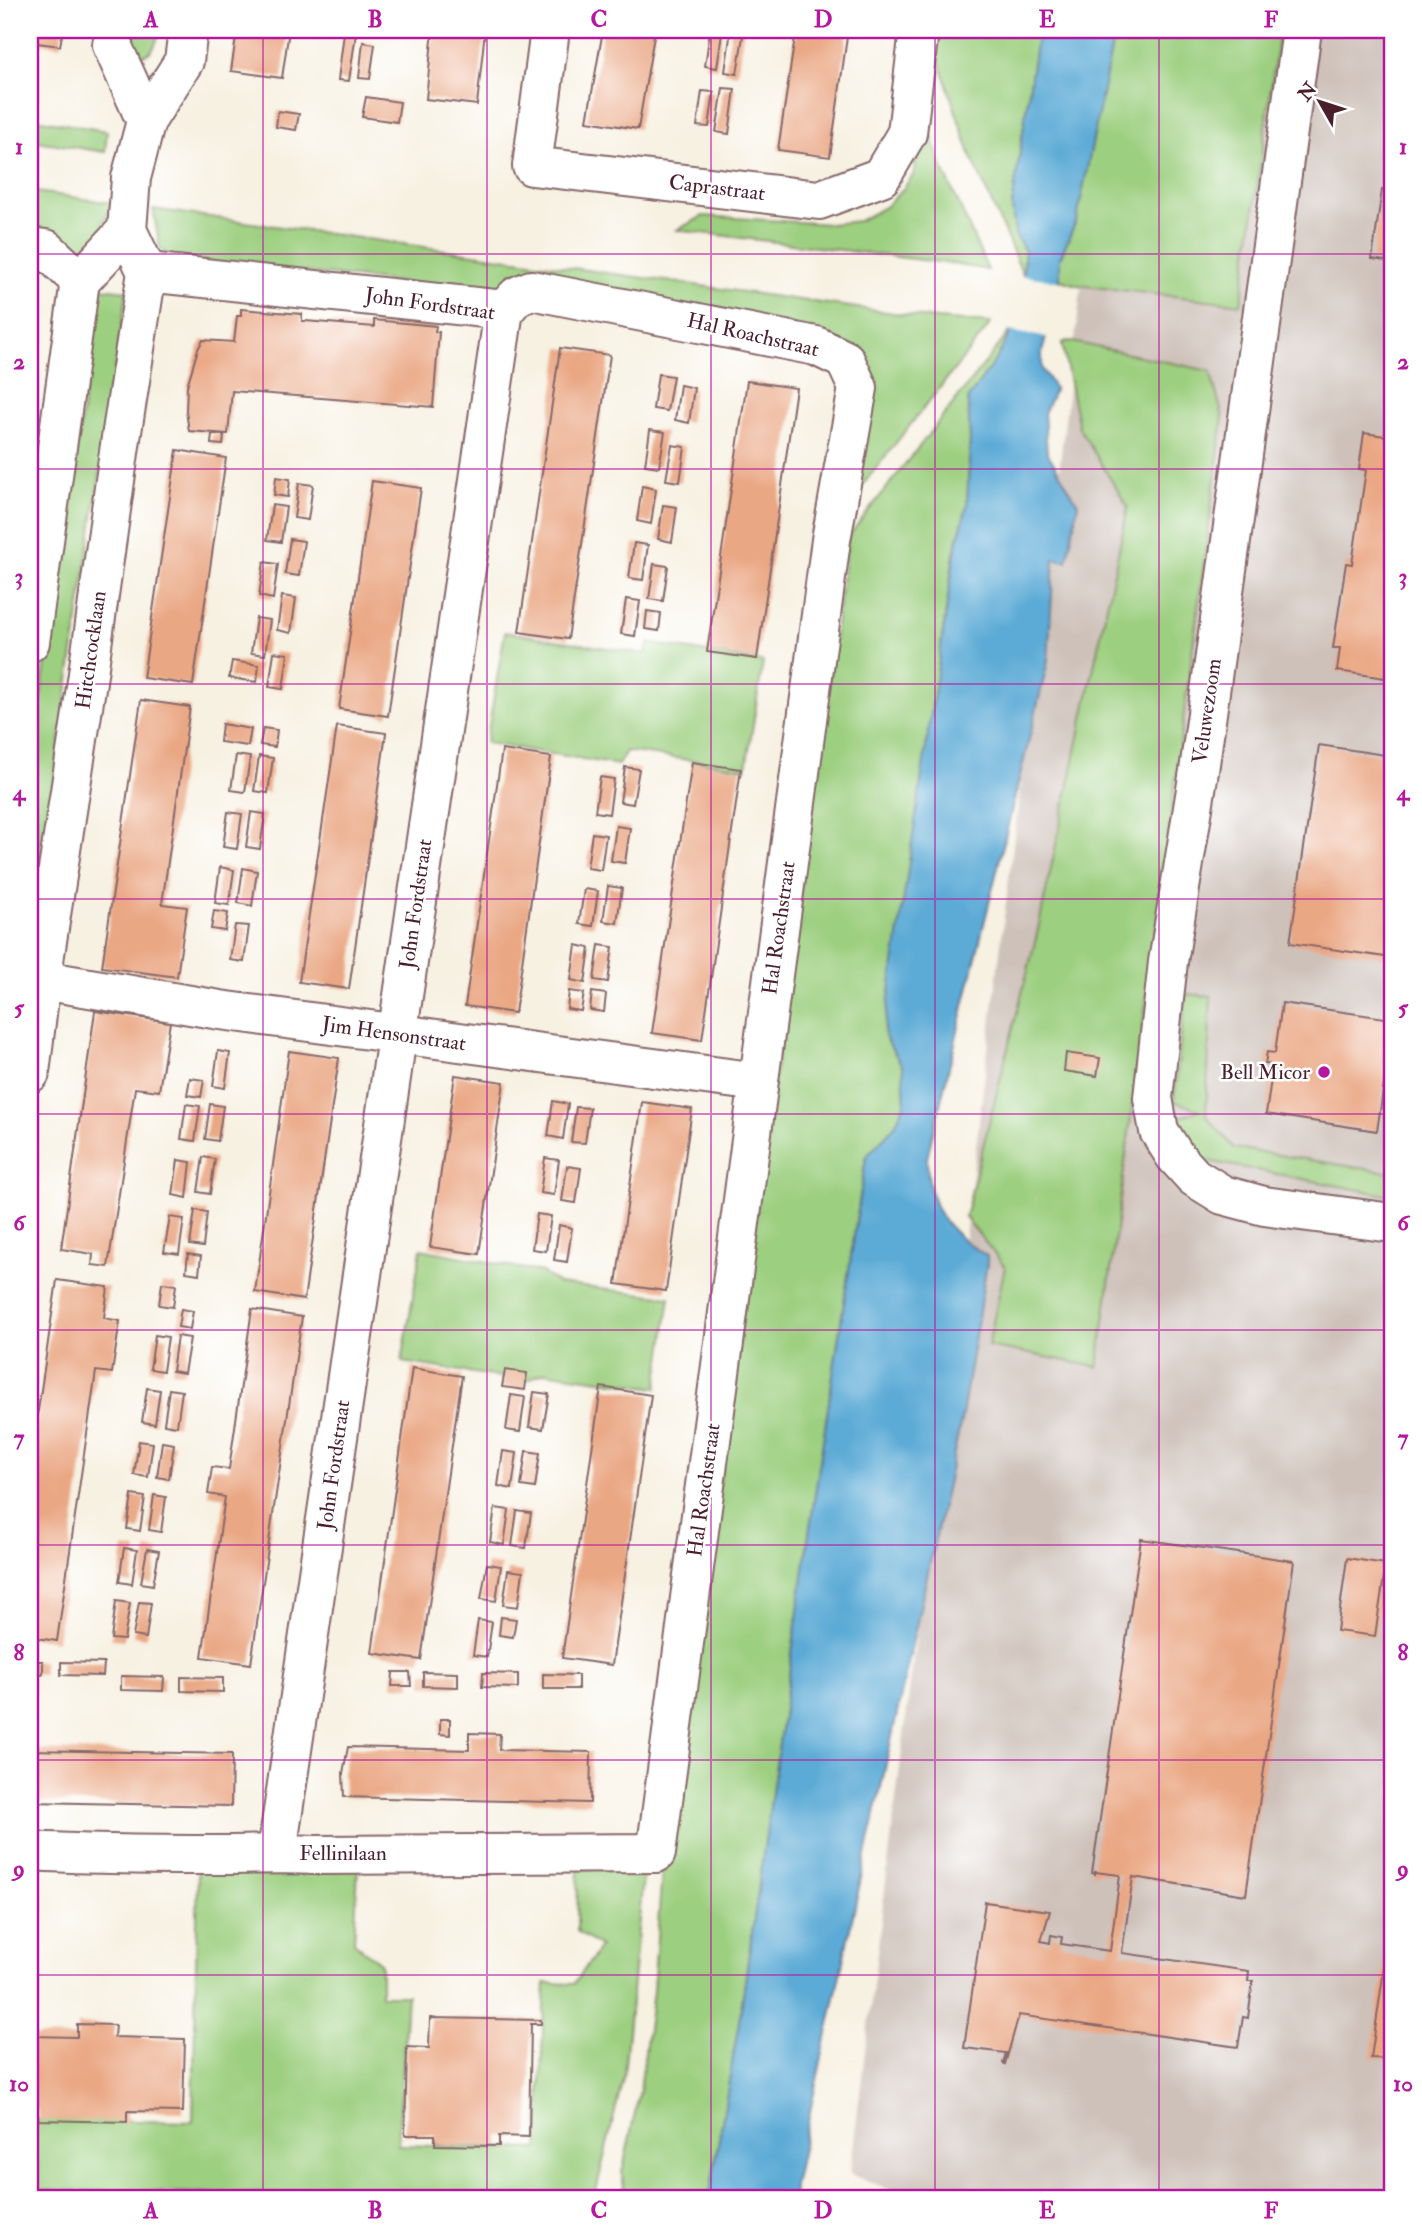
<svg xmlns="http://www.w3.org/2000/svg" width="1422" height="2229" viewBox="0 0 1422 2229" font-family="'IM FELL Double Pica',serif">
<rect width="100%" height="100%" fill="#fff"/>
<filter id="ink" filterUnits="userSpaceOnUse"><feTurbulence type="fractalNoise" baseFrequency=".0143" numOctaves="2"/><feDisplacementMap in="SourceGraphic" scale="14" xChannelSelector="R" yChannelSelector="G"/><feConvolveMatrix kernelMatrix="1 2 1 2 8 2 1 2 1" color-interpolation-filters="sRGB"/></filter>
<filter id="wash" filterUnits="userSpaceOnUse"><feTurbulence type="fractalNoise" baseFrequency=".00686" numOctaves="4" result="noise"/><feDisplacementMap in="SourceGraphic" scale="28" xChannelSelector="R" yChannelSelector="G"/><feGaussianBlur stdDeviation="1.57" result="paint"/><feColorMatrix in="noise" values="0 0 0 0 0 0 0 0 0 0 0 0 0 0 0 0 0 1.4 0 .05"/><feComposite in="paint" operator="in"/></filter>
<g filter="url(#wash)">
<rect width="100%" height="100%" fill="#f7f1e2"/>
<!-- industrial -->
<path fill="#cec1b9" d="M 1113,30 L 1392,30 L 1392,2199 L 914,2199 L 850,2174 Z"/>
<!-- green -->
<path fill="#9ccf7f" stroke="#737755" stroke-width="2" d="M 128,30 L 159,30 C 157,45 151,58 134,56 Z
M 935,30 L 1038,30 L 1012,206 L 1015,234 L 1025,251 L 1023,275 L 969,151 L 933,43 Z
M 1115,30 L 1279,30 L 1241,304 L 1077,285 L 1060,280 L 1060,258 L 1077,219 Z
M 924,110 L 940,162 L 988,270 L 946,263 L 677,230 L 703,216 L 830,224 L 859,221 L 885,207 L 903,189 L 914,174 Z
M 30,118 L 107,131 L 105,152 L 30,140 Z
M 30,191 L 112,203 L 97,239 L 82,258 L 57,233 L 30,229 Z
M 153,209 L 936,319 L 991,323 L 853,497 L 863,360 L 507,293 L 171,258 L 160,248 Z
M 100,288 L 127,291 L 30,941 L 30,771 Z
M 1014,326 L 998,356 L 968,399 L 970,439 L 967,506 L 954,552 L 886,1039 L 903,1067 L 905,1104 L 894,1127 L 866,1157 L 809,1534 L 741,2010 L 709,2199 L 625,2198 L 622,2173 L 640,2090 L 653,1991 L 662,1871 L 671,1840 L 848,537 Z
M 1068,341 L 1210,371 L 1223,417 L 1098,1367 L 988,1346 L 1005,1267 L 965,1217 L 1037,934 L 1128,507 L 1079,428 L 1062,343 Z
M 505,632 L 645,654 L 649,643 L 763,662 L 746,768 L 626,751 L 618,765 L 486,743 Z
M 1186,994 L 1211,996 L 1206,1116 L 1234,1148 L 1392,1173 L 1392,1196 L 1203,1160 L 1178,1118 L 1199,1110 L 1174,1101 Z
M 421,1249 L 541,1272 L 559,1284 L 670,1297 L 657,1388 L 544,1372 L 525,1381 L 402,1362 Z
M 358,1867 L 354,1942 L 381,1964 L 381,1995 L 407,1995 L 398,2145 L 538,2149 L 545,1983 L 574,1984 L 600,1947 L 577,1931 L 578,1869 L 644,1867 L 624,2074 L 594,2199 L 30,2190 L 30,2119 L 193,2122 L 198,1871 Z"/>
<!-- water -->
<path fill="#5caad6" stroke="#536480" stroke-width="2" d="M 1038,30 L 1115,30 L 1077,219 L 1060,258 L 1060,280 L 1042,353 L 1042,369 L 1055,389 L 1044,413 L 1047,452 L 1078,504 L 1067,561 L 1054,559 L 1048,661 L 927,1158 C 928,1208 944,1230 987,1256 L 987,1263 L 962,1416 L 794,2185 L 793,2199 L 709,2199 L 741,2010 L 809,1534 L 866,1157 L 894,1127 L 905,1104 L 903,1067 L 886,1039 L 884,1031 L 955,552 L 967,506 L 970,439 L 968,399 L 998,356 L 1014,326 L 1023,275 L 1025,251 L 1015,234 L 1012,206 Z"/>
<!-- pier -->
<path fill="#f7f1e2" d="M 1019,275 L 1063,282 L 1050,338 L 1008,331 Z"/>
<g id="blocks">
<!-- building -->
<path fill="#eaa784" d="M 30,30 L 63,30 L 60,46 L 30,42 Z
M 237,30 L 289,30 L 282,78 L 231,71 Z
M 433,30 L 485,30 L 477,105 L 426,99 Z
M 603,30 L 655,30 L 638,129 L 587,121 Z
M 731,30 L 744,30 L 737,74 L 725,72 Z
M 796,30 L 848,30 L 830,157 L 778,150 Z
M 710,31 L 722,33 L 717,68 L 705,66 Z
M 344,33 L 356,34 L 349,81 L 338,80 Z
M 363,42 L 375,44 L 370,79 L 359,78 Z
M 723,88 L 735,89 L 729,134 L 716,132 Z
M 702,91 L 714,92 L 709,127 L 697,126 Z
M 366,97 L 400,102 L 397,122 L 362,117 Z
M 278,111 L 299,114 L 296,130 L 276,127 Z
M 1382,190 L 1392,191 L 1392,262 L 1372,259 Z
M 241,309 L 302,314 L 302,321 L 305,321 L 374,327 L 374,320 L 436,326 L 435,332 L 439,332 L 433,407 L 232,391 L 228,434 L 189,431 L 186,411 L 187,386 L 198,349 L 203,340 L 234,342 L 237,316 L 241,316 Z
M 560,348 L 610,355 L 568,639 L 519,632 Z
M 658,374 L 673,376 L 667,411 L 653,409 Z
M 747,381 L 796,388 L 757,659 L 707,652 Z
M 680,385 L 694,388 L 689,423 L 675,420 Z
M 650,430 L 665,432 L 659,467 L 645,465 Z
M 1364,433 L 1392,437 L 1392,679 L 1337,671 L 1340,648 L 1333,648 L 1346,563 L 1352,564 L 1366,470 L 1359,469 Z
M 212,434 L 224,435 L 223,445 L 211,444 Z
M 672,445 L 685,447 L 680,482 L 666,480 Z
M 177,450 L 226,458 L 193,685 L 143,678 Z
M 276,477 L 290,479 L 288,497 L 274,495 Z
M 372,481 L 421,488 L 388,716 L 339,709 Z
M 299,483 L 313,485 L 308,520 L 294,518 Z
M 642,486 L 656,489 L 651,524 L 637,521 Z
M 272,505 L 286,507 L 281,542 L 267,540 Z
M 663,505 L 677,507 L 672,542 L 658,539 Z
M 290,539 L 304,541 L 299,576 L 285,574 Z
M 634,543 L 648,545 L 643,580 L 629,578 Z
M 264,562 L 278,564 L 273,599 L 259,596 Z
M 654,564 L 668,566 L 663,601 L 649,599 Z
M 282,596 L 296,598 L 291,633 L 277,630 Z
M 626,599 L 640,601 L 635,636 L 621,634 Z
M 647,611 L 661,613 L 659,631 L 645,629 Z
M 256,618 L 270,620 L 265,655 L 251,653 Z
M 274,652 L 288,654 L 283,689 L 269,687 Z
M 232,661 L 259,665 L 257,682 L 229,678 Z
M 141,700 L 190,707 L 162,904 L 187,907 L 177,977 L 102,967 Z
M 222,724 L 251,729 L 248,746 L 220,742 Z
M 337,726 L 386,733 L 349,989 L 299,982 Z
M 263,728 L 277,730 L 275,747 L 260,745 Z
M 1319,745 L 1392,756 L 1392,958 L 1290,943 Z
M 502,750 L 551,757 L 515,1013 L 465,1006 Z
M 236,755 L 250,757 L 245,792 L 231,790 Z
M 259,756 L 273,758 L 268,793 L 254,791 Z
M 692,762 L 741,769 L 702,1040 L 652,1033 Z
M 625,767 L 639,769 L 633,804 L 620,802 Z
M 600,777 L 614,779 L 609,814 L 595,812 Z
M 228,812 L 242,814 L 237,849 L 223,847 Z
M 251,812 L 265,814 L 260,849 L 246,847 Z
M 616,826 L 630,828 L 625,863 L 611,861 Z
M 592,833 L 606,835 L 601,870 L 587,868 Z
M 220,867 L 234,870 L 229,905 L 215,903 Z
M 243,868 L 257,871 L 252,906 L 238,903 Z
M 608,886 L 622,888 L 617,923 L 603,921 Z
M 584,889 L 598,891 L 593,926 L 579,924 Z
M 214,911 L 228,913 L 225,931 L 211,929 Z
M 235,925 L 249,926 L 244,962 L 230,960 Z
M 576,945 L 590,948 L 585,983 L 571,980 Z
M 599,945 L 613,947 L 608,982 L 594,980 Z
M 569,991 L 584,993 L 581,1011 L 567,1009 Z
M 592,992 L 606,994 L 604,1012 L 590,1010 Z
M 1282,1003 L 1392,1019 L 1392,1032 L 1377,1131 L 1266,1114 L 1273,1065 L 1265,1064 L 1267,1052 L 1275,1053 Z
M 95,1011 L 170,1022 L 159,1091 L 135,1088 L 108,1267 L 92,1265 L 93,1254 L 61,1249 Z
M 218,1051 L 230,1053 L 225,1088 L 213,1086 Z
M 289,1051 L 339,1058 L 304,1300 L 255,1292 Z
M 1066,1053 L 1100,1058 L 1097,1076 L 1064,1071 Z
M 455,1075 L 504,1082 L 479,1254 L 430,1247 Z
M 190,1078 L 204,1080 L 201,1097 L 187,1095 Z
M 553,1101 L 568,1104 L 563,1139 L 548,1136 Z
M 642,1102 L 692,1109 L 666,1291 L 616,1284 Z
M 186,1104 L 200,1106 L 195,1141 L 181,1139 Z
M 210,1104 L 223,1106 L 218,1141 L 205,1139 Z
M 576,1107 L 590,1108 L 585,1143 L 571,1142 Z
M 203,1157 L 215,1159 L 210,1194 L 198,1192 Z
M 545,1158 L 559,1160 L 554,1195 L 540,1193 Z
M 178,1160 L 191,1162 L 187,1198 L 173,1195 Z
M 567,1166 L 581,1168 L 576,1203 L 562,1201 Z
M 195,1210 L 207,1212 L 203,1247 L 190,1245 Z
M 537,1214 L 551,1216 L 546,1251 L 532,1249 Z
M 170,1217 L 184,1219 L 179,1254 L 164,1252 Z
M 559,1225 L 572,1228 L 567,1262 L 554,1260 Z
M 188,1254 L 201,1256 L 199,1274 L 186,1272 Z
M 57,1280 L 108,1287 L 104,1318 L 120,1321 L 112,1373 L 96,1371 L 57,1641 L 30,1637 L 30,1466 Z
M 162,1283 L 176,1285 L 173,1307 L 159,1305 Z
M 181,1309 L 193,1311 L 190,1329 L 178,1327 Z
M 252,1309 L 302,1317 L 251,1664 L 202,1657 L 225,1497 L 208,1494 L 212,1467 L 229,1469 Z
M 155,1335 L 168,1337 L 163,1371 L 150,1369 Z
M 177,1336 L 190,1338 L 184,1373 L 172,1371 Z
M 412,1368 L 462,1376 L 421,1660 L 372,1653 Z
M 505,1370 L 527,1373 L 525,1390 L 502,1387 Z
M 601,1387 L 651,1395 L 612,1665 L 562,1658 Z
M 147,1388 L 160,1390 L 155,1424 L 142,1422 Z
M 169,1389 L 182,1391 L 177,1426 L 164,1424 Z
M 534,1392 L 549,1394 L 543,1429 L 529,1427 Z
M 511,1395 L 525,1397 L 520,1432 L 506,1430 Z
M 139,1441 L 153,1443 L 148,1477 L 134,1475 Z
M 162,1442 L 174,1444 L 169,1479 L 157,1477 Z
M 503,1451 L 517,1453 L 512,1489 L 498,1486 Z
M 526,1451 L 540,1453 L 535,1488 L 521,1486 Z
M 132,1495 L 145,1497 L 140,1531 L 127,1529 Z
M 154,1495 L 166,1497 L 161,1532 L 149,1530 Z
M 495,1508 L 509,1510 L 504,1545 L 490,1542 Z
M 517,1511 L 531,1513 L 526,1548 L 512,1546 Z
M 1141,1539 L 1294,1561 L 1246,1895 L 1133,1877 L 1122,1953 L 1249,1971 L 1248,1981 L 1253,1981 L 1248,2018 L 1243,2017 L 1238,2047 L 1019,2015 L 1005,2064 L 1003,2063 L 1006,2053 L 964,2048 L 985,1902 L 1050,1911 L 1041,1941 L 1050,1943 L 1051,1935 L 1062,1937 L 1061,1944 L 1110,1951 L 1120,1875 L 1095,1872 L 1095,1874 L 1092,1873 Z
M 124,1548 L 137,1550 L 132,1584 L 119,1582 Z
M 147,1549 L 159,1551 L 153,1585 L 141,1583 Z
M 1347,1558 L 1386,1564 L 1375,1636 L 1337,1631 Z
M 487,1564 L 501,1566 L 496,1601 L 481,1599 Z
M 508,1570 L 523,1572 L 518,1607 L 503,1605 Z
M 116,1601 L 130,1603 L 124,1640 L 111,1639 Z
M 139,1602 L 151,1603 L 146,1638 L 133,1636 Z
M 501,1617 L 516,1619 L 513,1637 L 499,1635 Z
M 478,1620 L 492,1622 L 487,1657 L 473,1655 Z
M 30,1661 L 43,1661 L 43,1674 L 30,1674 Z
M 61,1662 L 104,1663 L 103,1676 L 61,1675 Z
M 393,1672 L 410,1672 L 411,1686 L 392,1686 Z
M 423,1672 L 458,1673 L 458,1687 L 423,1686 Z
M 483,1673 L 518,1674 L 518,1688 L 482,1687 Z
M 543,1674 L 578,1675 L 578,1689 L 543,1689 Z
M 121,1676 L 164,1677 L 163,1691 L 121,1690 Z
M 181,1677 L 223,1678 L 223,1692 L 181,1691 Z
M 440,1719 L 450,1719 L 450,1735 L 440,1734 Z
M 469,1733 L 500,1734 L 499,1750 L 591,1752 L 590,1803 L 344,1797 L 343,1773 L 348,1747 L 469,1750 Z
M 30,1750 L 232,1754 L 231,1806 L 30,1802 Z
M 1391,1921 L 1392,1921 L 1392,2059 L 1371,2058 Z
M 430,2018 L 541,2020 L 541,2024 L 531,2024 L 529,2137 L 499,2136 L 499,2146 L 435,2145 L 435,2135 L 405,2135 L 407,2047 L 429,2048 Z
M 77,2024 L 115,2025 L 114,2037 L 185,2039 L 183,2112 L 127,2111 L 127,2122 L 38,2120 L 37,2109 L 30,2109 L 30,2036 L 77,2037 Z"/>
</g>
</g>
<g filter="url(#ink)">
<use href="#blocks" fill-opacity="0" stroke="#87686b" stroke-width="2"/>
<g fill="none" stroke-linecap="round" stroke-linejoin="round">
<!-- minor casing -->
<g stroke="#87686b" stroke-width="42">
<path id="minor" d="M 115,30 L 112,45 L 146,121
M 550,30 L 532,166 L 819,200 L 881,177 L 907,133 L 919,30
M 1302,30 L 1199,771 L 1168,962 L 1153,1098 L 1159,1131 L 1175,1156 L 1194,1177 L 1223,1195 L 1264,1206 L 1392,1223
M 30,247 L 46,249 L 80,281
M 147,272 L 504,310 L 277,1852
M 30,642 L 80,281 L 127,230
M 30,978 L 220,1010 L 758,1082
M 30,1073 L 41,980 L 87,681 L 121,438 L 147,272 L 127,230 L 131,178 L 146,121 L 184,61 L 188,30
M 30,1851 C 94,1855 159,1855 224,1855 C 254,1855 284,1853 315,1855 L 656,1853 L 831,540 L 858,388 L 845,360 L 816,346 L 531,290 L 517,296 L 504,310"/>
</g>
<!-- minor -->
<use href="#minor" stroke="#fff" stroke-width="38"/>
</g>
</g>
<!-- grid -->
<path fill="none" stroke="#b5179e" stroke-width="2" stroke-opacity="0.55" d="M 263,30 L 263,2199M 487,30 L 487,2199M 711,30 L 711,2199M 935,30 L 935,2199M 1159,30 L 1159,2199M 30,254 L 1392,254M 30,469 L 1392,469M 30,684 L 1392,684M 30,899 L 1392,899M 30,1114 L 1392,1114M 30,1330 L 1392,1330M 30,1545 L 1392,1545M 30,1760 L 1392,1760M 30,1975 L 1392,1975"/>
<!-- markers -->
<circle fill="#b5179e" stroke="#fff" stroke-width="2.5" cx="1324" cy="1072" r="7"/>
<g text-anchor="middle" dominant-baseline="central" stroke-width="5" stroke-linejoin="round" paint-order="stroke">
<!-- street labels -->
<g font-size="21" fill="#4a1f2b" stroke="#fff">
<text transform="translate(717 188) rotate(7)">Caprastraat</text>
<text transform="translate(430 304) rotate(8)">John Fordstraat</text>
<text transform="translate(753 335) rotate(13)">Hal Roachstraat</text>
<text transform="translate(91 650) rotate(-82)">Hitchcocklaan</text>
<text transform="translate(1207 711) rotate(-82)">Veluwezoom</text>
<text transform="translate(416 904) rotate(-82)">John Fordstraat</text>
<text transform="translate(779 928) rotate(-82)">Hal Roachstraat</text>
<text transform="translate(394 1034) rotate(8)">Jim Hensonstraat</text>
<text transform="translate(334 1465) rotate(-82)">John Fordstraat</text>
<text transform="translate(704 1490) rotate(-82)">Hal Roachstraat</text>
<text x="343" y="1853">Fellinilaan</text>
</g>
<!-- poi labels -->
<g font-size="21" fill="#4a1f2b" stroke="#fff" text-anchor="end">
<text x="1310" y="1072">Bell Micor</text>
</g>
</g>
<!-- margin -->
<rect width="1422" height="2229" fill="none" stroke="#fff" stroke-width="77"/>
<!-- north arrow -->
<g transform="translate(1320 102) rotate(309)" stroke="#ffffff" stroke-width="5" paint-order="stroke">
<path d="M0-5L12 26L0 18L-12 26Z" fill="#4a1f2b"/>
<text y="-10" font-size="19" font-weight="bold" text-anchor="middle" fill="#4a1f2b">N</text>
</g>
<rect x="38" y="38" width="1346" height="2152" fill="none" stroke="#b5179e" stroke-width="2.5"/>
<g font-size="23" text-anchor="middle" font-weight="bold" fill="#b5179e">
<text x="151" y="27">A</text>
<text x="375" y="27">B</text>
<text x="599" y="27">C</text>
<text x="823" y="27">D</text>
<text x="1047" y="27">E</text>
<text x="1271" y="27">F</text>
<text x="19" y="154">1</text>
<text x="1403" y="154">1</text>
<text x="19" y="369">2</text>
<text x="1403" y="369">2</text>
<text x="19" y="584">3</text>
<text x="1403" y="584">3</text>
<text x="19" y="800">4</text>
<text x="1403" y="800">4</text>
<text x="19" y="1015">5</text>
<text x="1403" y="1015">5</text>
<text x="19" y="1230">6</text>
<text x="1403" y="1230">6</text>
<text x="19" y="1445">7</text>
<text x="1403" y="1445">7</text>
<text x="19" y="1660">8</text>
<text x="1403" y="1660">8</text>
<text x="19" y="1876">9</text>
<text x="1403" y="1876">9</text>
<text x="19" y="2091">10</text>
<text x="1403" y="2091">10</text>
<text x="151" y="2218">A</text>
<text x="375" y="2218">B</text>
<text x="599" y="2218">C</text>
<text x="823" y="2218">D</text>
<text x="1047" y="2218">E</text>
<text x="1271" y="2218">F</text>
</g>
</svg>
